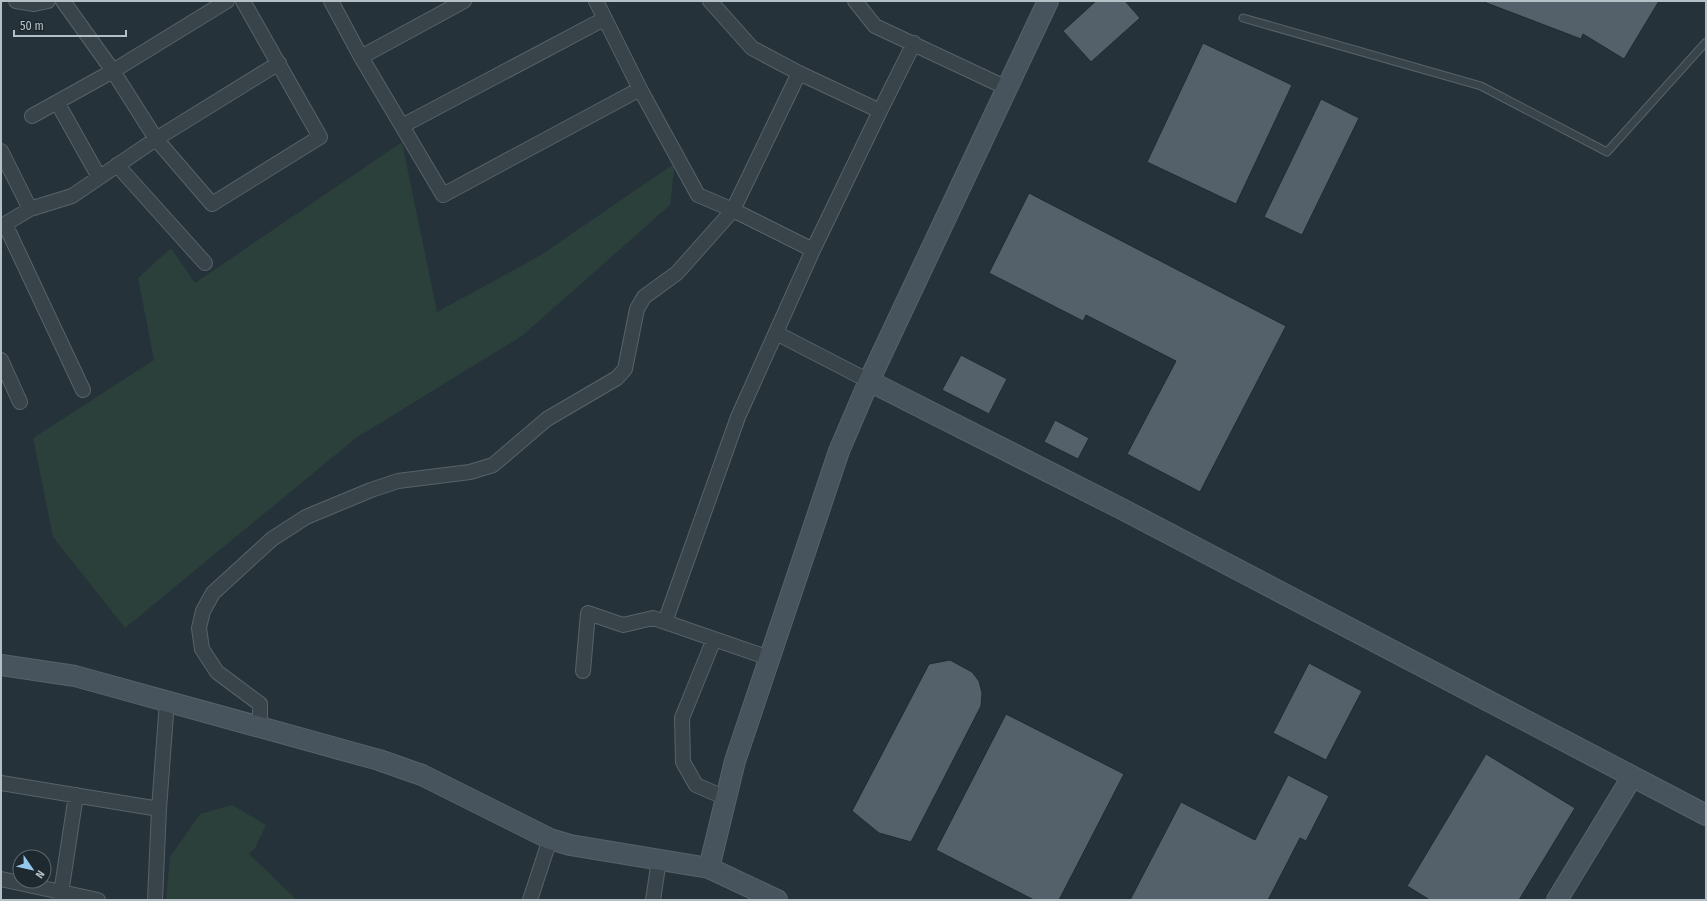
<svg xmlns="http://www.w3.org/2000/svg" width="1707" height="901" viewBox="0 0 1707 901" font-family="'Fira Sans Condensed',sans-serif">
<rect width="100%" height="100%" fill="#26323a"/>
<!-- green -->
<path fill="#2b3f3b" d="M 402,142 L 437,312 L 541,255 L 675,163 L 670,205 L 522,336 L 356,438 L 125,628 L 53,537 L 33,438 L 154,360 L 138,278 L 171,248 L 195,283 Z
M 232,805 L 266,825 L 255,848 L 249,854 L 297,900 L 166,900 L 170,857 L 200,814 Z"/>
<!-- building -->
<path fill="#54616a" stroke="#202b31" d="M 1096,1 L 1125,1 L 1140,18 L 1091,62 L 1063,31 Z
M 1484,1 L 1659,1 L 1624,59 L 1583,34 L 1581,39 L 1484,2 Z
M 1203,43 L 1292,85 L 1236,204 L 1147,162 Z
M 1321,99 L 1359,118 L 1302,235 L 1264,217 Z
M 1029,193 L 1286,326 L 1200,492 L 1127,454 L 1176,361 L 1086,315 L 1083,321 L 989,273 Z
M 961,355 L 1007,379 L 989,414 L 942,390 Z
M 1055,420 L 1089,438 L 1078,459 L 1044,442 Z
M 950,660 L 972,672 L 979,681 L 982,693 L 981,706 L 911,842 L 879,833 L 852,811 L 929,664 Z
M 1309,663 L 1362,691 L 1326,760 L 1273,733 Z
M 1006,714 L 1124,774 L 1059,900 L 1034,900 L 936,850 Z
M 1486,754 L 1575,808 L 1519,900 L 1430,900 L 1407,886 Z
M 1288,775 L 1329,796 L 1306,841 L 1300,838 L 1268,900 L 1130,900 L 1181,802 L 1255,840 Z"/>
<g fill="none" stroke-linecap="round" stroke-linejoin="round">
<!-- lane casing -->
<g stroke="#576268" stroke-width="9">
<path id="lane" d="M 1243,18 L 1481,86 L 1607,152 L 1706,42"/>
</g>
<!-- street casing -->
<g stroke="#576268" stroke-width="16">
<path id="street" d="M 16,1 L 34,4 L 48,1
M 63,1 L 113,71 L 156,139 L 212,204 L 320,137 L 243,1
M 331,1 L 361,57 L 443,195 L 640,89
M 596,1 L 640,89 L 698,195 L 733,210 L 813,250
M 710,1 L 752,48 L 799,73
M 855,1 L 875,26 L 1007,88
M 361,57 L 464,1
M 57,102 L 99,177
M 32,116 L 113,71 L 227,1
M 402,126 L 604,19
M 1,151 L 30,209
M 117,165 L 205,263
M 5,224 L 30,209 L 72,196 L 156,139 L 279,63
M 1,225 L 5,224 L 83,390
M 776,333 L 869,381
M 1,360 L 20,402
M 714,639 L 682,718 L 683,762 L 696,785 L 726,798
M 769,658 L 665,622 L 738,417 L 813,250 L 880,111 L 914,43
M 583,671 L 588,613 L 623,625 L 653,618 L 665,622
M 260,728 L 260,704 L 217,672 L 202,649 L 199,628 L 203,611 L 213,593 L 272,539 L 306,517 L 371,490 L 398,481 L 470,472 L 493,465 L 547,419 L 617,378 L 625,369 L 637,309 L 644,297 L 677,273 L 733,210 L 799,73 L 880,111
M 1,783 L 159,809
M 1,879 L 98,900
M 60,900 L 76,795
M 155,900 L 159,809 L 167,701
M 530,900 L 550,839
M 653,900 L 659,860"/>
</g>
<!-- secondary casing -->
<g stroke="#576268" stroke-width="22">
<path id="secondary" d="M 869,381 L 1120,508 L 1706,815
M 1,665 L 75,676 L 379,760 L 422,775 L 550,839 L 570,845 L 709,868 L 777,900
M 709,868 L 735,761 L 839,451 L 869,381 L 1048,1
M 1557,900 L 1632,777"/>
</g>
<!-- lane -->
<use href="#lane" stroke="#39444a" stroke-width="7"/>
<!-- street -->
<use href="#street" stroke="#39444a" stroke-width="14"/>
<!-- secondary -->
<use href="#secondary" stroke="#48545d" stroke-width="20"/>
</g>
<!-- border -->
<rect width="1707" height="901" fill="none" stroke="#b5bfc6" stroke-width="4"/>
<!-- north arrow -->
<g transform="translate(32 869) rotate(124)"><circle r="19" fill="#1e292f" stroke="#5a656b"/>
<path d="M0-3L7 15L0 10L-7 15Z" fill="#94c7ec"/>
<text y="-6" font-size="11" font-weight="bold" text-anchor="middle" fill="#b5bfc6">N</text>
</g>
<!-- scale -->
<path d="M14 30v6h112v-6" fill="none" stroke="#b5bfc6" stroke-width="2"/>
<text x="20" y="30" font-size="12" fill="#b5bfc6" stroke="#1e292f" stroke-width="3" paint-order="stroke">50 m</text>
</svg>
